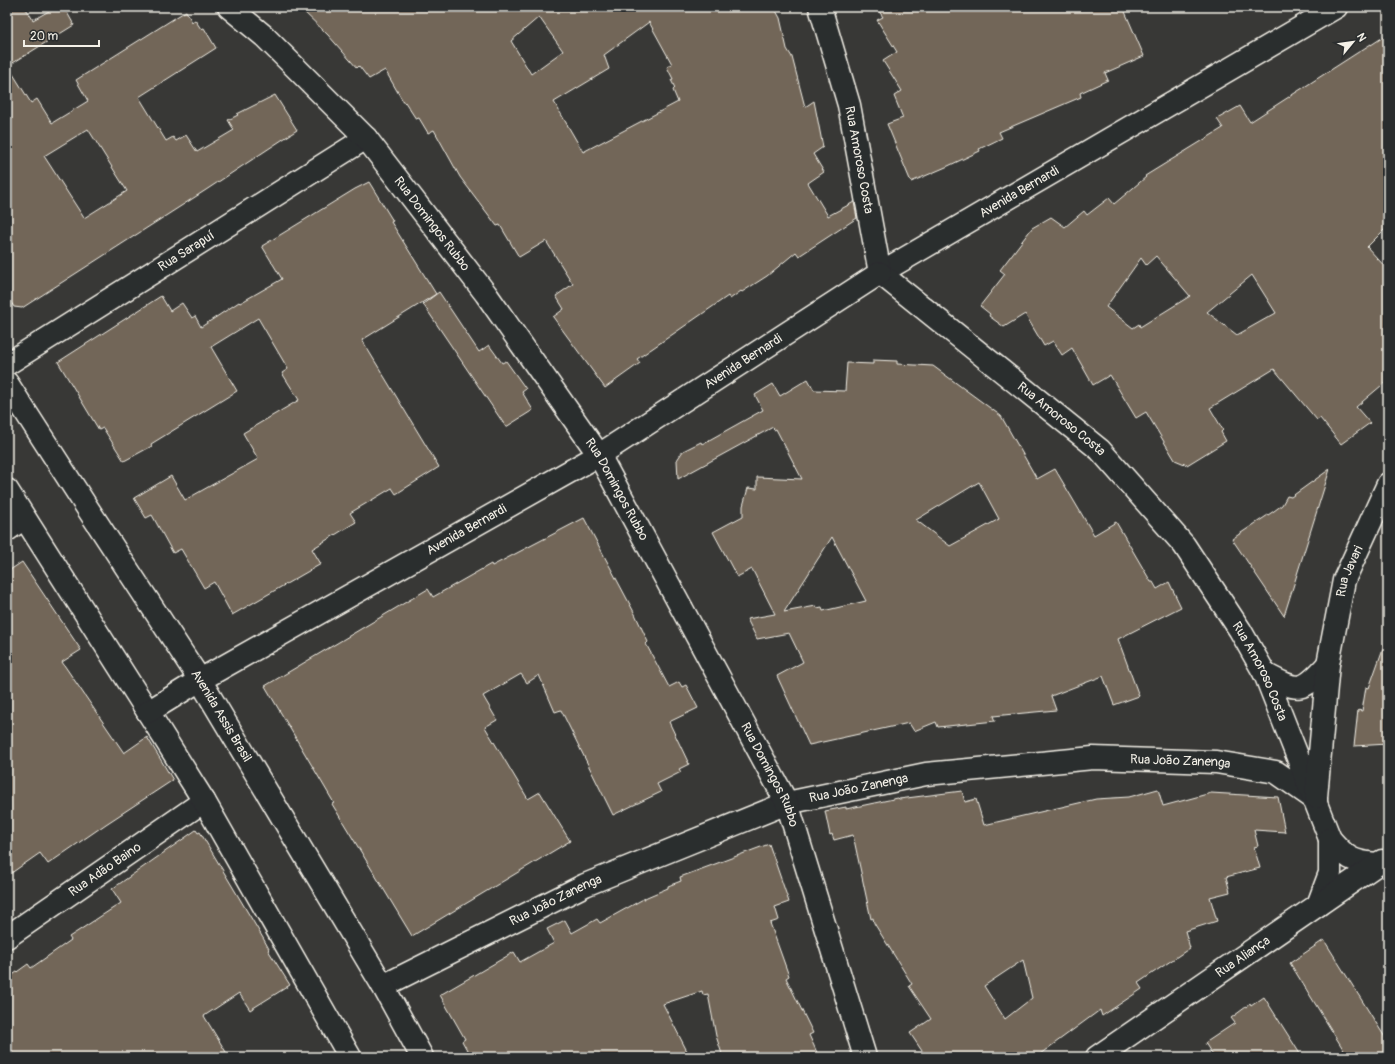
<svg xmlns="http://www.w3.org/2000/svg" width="1395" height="1064" viewBox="0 0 1395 1064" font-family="Pangolin,sans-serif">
<rect width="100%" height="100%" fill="#383836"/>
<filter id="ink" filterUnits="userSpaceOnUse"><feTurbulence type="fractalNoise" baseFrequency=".025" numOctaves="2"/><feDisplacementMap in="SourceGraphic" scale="8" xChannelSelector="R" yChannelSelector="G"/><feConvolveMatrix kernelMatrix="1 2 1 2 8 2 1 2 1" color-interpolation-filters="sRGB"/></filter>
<g filter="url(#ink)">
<!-- building -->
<path fill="#726658" stroke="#f4f1e8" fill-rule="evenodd" d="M 7,7 L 25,7 L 33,20 L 56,7 L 64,7 L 74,25 L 8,66 L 31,103 L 37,99 L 52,123 L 88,101 L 76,80 L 186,11 L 192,22 L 195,20 L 201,29 L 204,28 L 216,48 L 139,97 L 166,141 L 173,137 L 176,141 L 186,135 L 197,152 L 234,130 L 228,120 L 238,115 L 237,114 L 275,95 L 297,130 L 206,190 L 22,308 L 14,307 L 7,296 ZM 88,129 L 127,191 L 84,218 L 44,156 Z
M 299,7 L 774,7 L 780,18 L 787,49 L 792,57 L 805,107 L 814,101 L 823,147 L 813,154 L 824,172 L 808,183 L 828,216 L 854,202 L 857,218 L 799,256 L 796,252 L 767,276 L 742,292 L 741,291 L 730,299 L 728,296 L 637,359 L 640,363 L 605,388 L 553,317 L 564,309 L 556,296 L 573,284 L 546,241 L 519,257 L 500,225 L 497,226 L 460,177 L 434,130 L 428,133 L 419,118 L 416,119 L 405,102 L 404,103 L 385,70 L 369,79 L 359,66 L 357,68 L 328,35 ZM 539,17 L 563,51 L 531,74 L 511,41 ZM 649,22 L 672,64 L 667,67 L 673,79 L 671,80 L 675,88 L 673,90 L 678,102 L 583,152 L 554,102 L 609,69 L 604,55 Z
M 876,7 L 1123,7 L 1144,56 L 1105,73 L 1108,80 L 1080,93 L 1081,97 L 999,132 L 1002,138 L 979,149 L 980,151 L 946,167 L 911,182 L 887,124 L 903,118 L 894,96 L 902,91 L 883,61 L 897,52 L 877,20 L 883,17 Z
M 1388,34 L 1388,226 L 1367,247 L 1388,270 L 1388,380 L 1356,407 L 1370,423 L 1341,444 L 1320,418 L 1317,420 L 1274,369 L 1210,408 L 1223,430 L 1221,432 L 1226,441 L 1187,465 L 1175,460 L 1146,412 L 1136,418 L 1110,375 L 1093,385 L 1072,348 L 1062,355 L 1053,341 L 1044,346 L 1025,314 L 1004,327 L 989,316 L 990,314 L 980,306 L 1005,274 L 1000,270 L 1032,228 L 1051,217 L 1065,227 L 1084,211 L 1087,215 L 1109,198 L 1114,204 L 1146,177 L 1145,176 L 1223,128 L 1217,119 L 1240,106 L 1250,122 L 1371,44 L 1371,45 ZM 1156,256 L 1190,296 L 1140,327 L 1139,324 L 1133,328 L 1106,307 L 1141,258 L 1146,265 ZM 1252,275 L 1276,313 L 1237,335 L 1207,312 Z
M 369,182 L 393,221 L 391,222 L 436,294 L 362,340 L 439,467 L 396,494 L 392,488 L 350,513 L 356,522 L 312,549 L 321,564 L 232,615 L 214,582 L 204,588 L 181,549 L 173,553 L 152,515 L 146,518 L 134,498 L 171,476 L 185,500 L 258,459 L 243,433 L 299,400 L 282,373 L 288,369 L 258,318 L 211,347 L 237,391 L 151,444 L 152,446 L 124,461 L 103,428 L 99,430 L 58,362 L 161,296 L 170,311 L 182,303 L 192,318 L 195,316 L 201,327 L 239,302 L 240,303 L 282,279 L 262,246 L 355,189 Z
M 439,292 L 479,352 L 489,345 L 502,363 L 506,361 L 526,389 L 522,392 L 533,410 L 506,427 L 423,304 Z
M 873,360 L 897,361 L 897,364 L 933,366 L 1001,416 L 1037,479 L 1055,469 L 1094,535 L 1116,522 L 1151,582 L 1153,582 L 1157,589 L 1169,582 L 1181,607 L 1118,639 L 1139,696 L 1114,705 L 1103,676 L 1051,696 L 1056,710 L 993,716 L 995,721 L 938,727 L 936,722 L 914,731 L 909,723 L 809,745 L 777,676 L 803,662 L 789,633 L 757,639 L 747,619 L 775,614 L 752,569 L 737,577 L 713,532 L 743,516 L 743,506 L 748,488 L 757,489 L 757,477 L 802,479 L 776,429 L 774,430 L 773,427 L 678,479 L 677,460 L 683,451 L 701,442 L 702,444 L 763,410 L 755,395 L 773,384 L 780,396 L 808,379 L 814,390 L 845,391 L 847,363 L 873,364 ZM 979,482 L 999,519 L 950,546 L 916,520 ZM 832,537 L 866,601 L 823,611 L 822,607 L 817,608 L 816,606 L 784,612 Z
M 1330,469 L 1284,616 L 1232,539 L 1274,511 L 1282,505 L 1287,496 L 1291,497 Z
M 584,518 L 635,614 L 648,642 L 646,644 L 669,687 L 679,682 L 682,687 L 686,685 L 698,708 L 669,722 L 689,764 L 679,769 L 681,772 L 657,784 L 661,792 L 613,815 L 561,710 L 555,712 L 539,675 L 527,683 L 521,674 L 483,696 L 497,720 L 485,727 L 528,799 L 540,792 L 570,841 L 412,936 L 332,804 L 334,803 L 265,686 L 428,589 L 433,597 L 491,564 L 492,566 Z
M 22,562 L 81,650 L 62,662 L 124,753 L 147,737 L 173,780 L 106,824 L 48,864 L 40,853 L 7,876 L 7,572 Z
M 1385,643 L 1388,643 L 1388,744 L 1354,746 L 1358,710 L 1362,711 L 1366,687 L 1369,688 Z
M 1158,789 L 1163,806 L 1211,793 L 1278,797 L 1285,832 L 1254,830 L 1258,846 L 1254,847 L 1260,868 L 1226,877 L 1230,892 L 1210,897 L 1217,921 L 1185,931 L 1190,948 L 1138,983 L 1142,989 L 1102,1016 L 1100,1010 L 1036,1057 L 926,1057 L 910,1033 L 931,1019 L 909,986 L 912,984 L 874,923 L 873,918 L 871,919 L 853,835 L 834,840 L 832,834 L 830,835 L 825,811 L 846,807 L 846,809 L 898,798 L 899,799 L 962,791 L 965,802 L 976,799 L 984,825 L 1096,799 L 1129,797 ZM 1023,960 L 1032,998 L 1005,1019 L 984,986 Z
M 196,830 L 198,833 L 200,832 L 263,938 L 269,949 L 268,950 L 290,985 L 250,1010 L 239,993 L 204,1016 L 229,1057 L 7,1057 L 7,979 L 28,964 L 31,968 L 71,940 L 69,937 L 121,903 L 112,889 Z
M 769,844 L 789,902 L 775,907 L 779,920 L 770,923 L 789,976 L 786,978 L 813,1033 L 809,1035 L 819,1057 L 723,1057 L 716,1036 L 708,994 L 703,995 L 702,991 L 663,1004 L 690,1057 L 471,1057 L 462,1041 L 465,1039 L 440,995 L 514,952 L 520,962 L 554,943 L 547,929 L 565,920 L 572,933 L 597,919 L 600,923 L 647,897 L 668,888 L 668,886 L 681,881 L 680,877 Z
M 1324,940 L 1388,1042 L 1388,1057 L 1348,1057 L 1290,963 Z
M 1264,997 L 1302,1057 L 1214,1057 L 1205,1043 L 1235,1023 L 1231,1018 L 1250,1004 L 1251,1006 Z"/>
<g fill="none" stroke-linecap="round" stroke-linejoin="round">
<!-- street casing -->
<g stroke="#f4f1e8" stroke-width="25">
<g id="street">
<path id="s1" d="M 880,273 L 1336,7"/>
<path id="s2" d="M 7,364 L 366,138"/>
<path d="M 7,530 L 24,518"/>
<path id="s3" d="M 7,937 L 204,801"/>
<path id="s4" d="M 383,986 L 585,885 L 787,803 L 926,774 L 1093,758 L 1216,762 L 1276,772 L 1316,800"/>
</g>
</g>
<!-- secondary casing -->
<g stroke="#f4f1e8" stroke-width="25">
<g id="secondary">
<path id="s5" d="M 229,7 L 264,36 L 366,138 L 486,294 L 599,455 L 787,803 L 865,1057"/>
<path id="s6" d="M 820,7 L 849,105 L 880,273 L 1100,450 L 1184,545 L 1240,630 L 1265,674 L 1330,839 C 1347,858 1351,862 1377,864"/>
<path id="s7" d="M 7,383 L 88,509 L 200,680 L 383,986 L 422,1057"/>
<path d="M 7,490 L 148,712 L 204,801 L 350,1057"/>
<path d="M 1265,674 C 1299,692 1302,693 1328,664"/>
<path id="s8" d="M 148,712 L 200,680 L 599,455 L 880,273"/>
<path id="s9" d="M 1316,797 L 1328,664 L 1344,580 L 1388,484"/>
<path d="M 1318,905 L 1330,873 L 1330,839"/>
<path id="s10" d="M 1097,1057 L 1382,861"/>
</g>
</g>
<!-- street -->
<use href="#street" stroke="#2a2d2e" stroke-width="22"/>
<!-- secondary -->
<use href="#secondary" stroke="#2a2d2e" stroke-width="22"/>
</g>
</g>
<g text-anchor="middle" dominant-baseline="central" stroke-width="3.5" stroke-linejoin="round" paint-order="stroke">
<!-- street labels -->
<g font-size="13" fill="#f4f1e8" stroke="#2a2d2e">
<text stroke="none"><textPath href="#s6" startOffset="158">Rua Amoroso Costa</textPath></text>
<text stroke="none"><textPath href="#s1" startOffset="161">Avenida Bernardi</textPath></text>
<text stroke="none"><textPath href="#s5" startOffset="298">Rua Domingos Rubbo</textPath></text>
<text stroke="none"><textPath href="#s2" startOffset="212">Rua Sarapuí</textPath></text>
<text stroke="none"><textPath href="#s8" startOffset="691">Avenida Bernardi</textPath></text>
<text stroke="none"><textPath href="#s6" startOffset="506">Rua Amoroso Costa</textPath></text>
<text stroke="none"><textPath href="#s5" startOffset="622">Rua Domingos Rubbo</textPath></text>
<text stroke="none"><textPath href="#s8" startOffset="367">Avenida Bernardi</textPath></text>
<text stroke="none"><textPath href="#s9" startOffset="229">Rua Javari</textPath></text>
<text stroke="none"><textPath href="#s6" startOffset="830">Rua Amoroso Costa</textPath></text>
<text stroke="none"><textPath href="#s7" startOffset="396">Avenida Assis Brasil</textPath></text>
<text stroke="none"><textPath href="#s4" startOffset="841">Rua João Zanenga</textPath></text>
<text stroke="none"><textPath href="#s5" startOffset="946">Rua Domingos Rubbo</textPath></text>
<text stroke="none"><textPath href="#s4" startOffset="517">Rua João Zanenga</textPath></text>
<text stroke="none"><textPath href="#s3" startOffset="119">Rua Adão Baino</textPath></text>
<text stroke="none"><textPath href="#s4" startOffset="193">Rua João Zanenga</textPath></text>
<text stroke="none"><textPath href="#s10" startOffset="177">Rua Aliança</textPath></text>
</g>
</g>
<!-- margin -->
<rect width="1395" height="1064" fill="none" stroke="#2a2d2e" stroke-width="24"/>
<rect x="12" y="12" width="1371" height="1040" fill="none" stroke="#f4f1e8" stroke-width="1.5" filter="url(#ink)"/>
<!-- north arrow -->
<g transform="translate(1353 42) rotate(61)" stroke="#2a2d2e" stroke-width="3" paint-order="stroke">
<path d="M0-3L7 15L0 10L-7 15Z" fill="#f4f1e8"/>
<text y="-6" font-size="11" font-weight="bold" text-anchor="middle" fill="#f4f1e8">N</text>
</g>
<!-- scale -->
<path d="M24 40v6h75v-6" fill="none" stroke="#f4f1e8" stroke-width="2"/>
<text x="30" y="40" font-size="12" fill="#f4f1e8" stroke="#2a2d2e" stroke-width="3" paint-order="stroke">20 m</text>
</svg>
